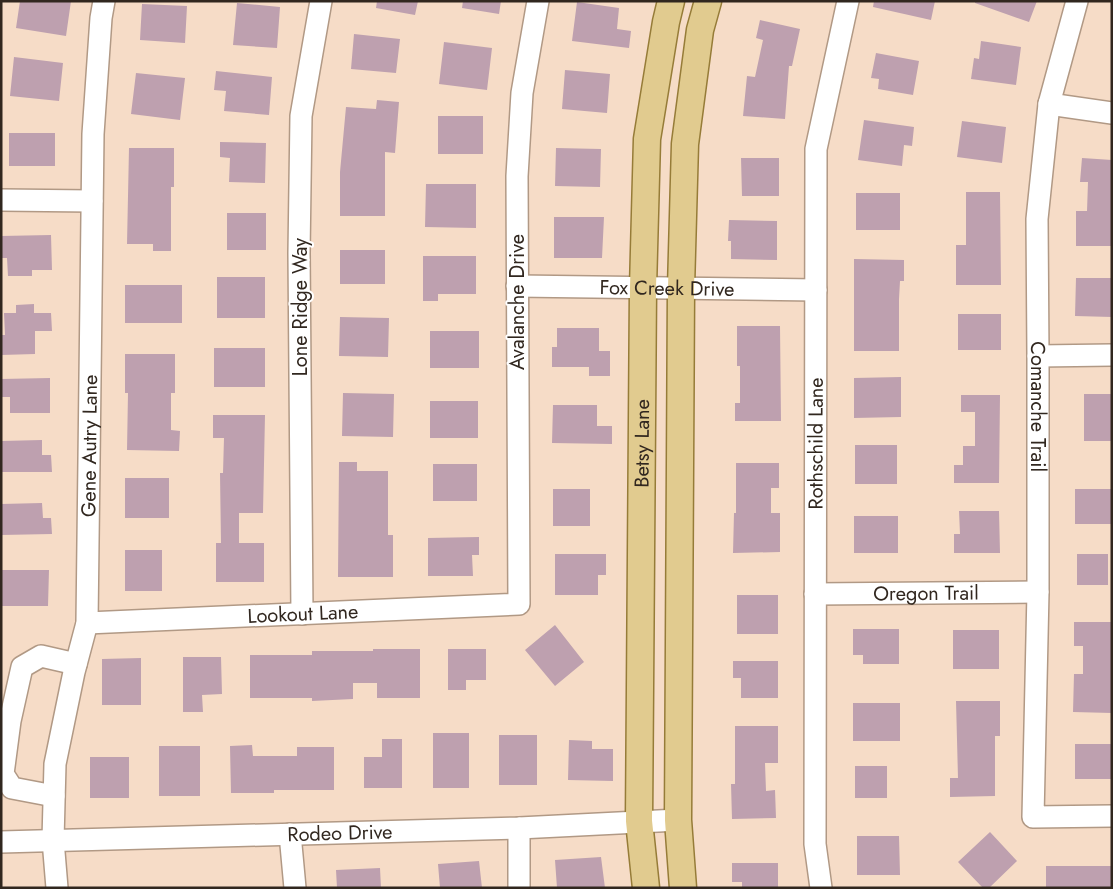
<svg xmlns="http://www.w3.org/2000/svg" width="1113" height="889" viewBox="0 0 1113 889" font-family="Jost,sans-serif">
<rect width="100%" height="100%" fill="#f6dcc7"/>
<!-- building -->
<path fill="#bea0af" d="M 20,1 L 71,1 L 66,36 L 16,28 Z
M 377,1 L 418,1 L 415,15 L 376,8 Z
M 463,1 L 501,1 L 499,14 L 462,8 Z
M 874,1 L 935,1 L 931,20 L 873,7 Z
M 975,1 L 1037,1 L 1029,22 L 975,3 Z
M 577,2 L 619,8 L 617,29 L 631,31 L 629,48 L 572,41 Z
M 237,3 L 280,7 L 277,48 L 233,45 Z
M 142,4 L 187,6 L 185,43 L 140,40 Z
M 760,20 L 800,29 L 792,66 L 789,66 L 785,119 L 743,116 L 747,76 L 755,77 L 763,40 L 756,38 Z
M 354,34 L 400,39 L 396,73 L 351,69 Z
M 981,41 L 1021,47 L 1016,85 L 971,79 L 974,58 L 979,59 Z
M 444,42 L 492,48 L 487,90 L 439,84 Z
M 876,53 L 919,61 L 913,95 L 878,89 L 879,79 L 871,78 Z
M 14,57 L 63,63 L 59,101 L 10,96 Z
M 565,70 L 610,74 L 607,113 L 562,109 Z
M 216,71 L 272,77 L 269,115 L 224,111 L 226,91 L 214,90 Z
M 136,73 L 185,78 L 180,120 L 131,114 Z
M 377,100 L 399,102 L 395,153 L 385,152 L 385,216 L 340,216 L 340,172 L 346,107 L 376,109 Z
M 438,116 L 483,116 L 483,154 L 438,154 Z
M 864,120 L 914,127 L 912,146 L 904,145 L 902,166 L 858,160 Z
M 962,121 L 1006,127 L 1002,163 L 957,157 Z
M 9,133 L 55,133 L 55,166 L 9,166 Z
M 220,142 L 266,143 L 265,183 L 229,182 L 230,158 L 220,157 Z
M 129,148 L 174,148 L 174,187 L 171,187 L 171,251 L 153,251 L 153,244 L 127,244 Z
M 556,148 L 601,149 L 600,187 L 555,186 Z
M 741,158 L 779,158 L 779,196 L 742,196 Z
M 1082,158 L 1112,160 L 1112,246 L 1076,246 L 1076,211 L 1087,211 L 1088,182 L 1080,182 Z
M 426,184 L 476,184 L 476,228 L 425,227 Z
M 966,192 L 1000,192 L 1001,285 L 956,285 L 956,245 L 966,245 Z
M 856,193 L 900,193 L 900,230 L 856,230 Z
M 227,213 L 266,213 L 266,250 L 227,250 Z
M 554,217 L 604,217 L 602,258 L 554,258 Z
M 729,220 L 777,221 L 777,260 L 731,259 L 731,241 L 728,241 Z
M 51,235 L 52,270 L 32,270 L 32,276 L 8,276 L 7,258 L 2,258 L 1,236 Z
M 340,250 L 385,250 L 385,284 L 340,284 Z
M 423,256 L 476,256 L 476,294 L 438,294 L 438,301 L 423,301 Z
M 854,259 L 904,260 L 904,281 L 900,281 L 899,299 L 899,351 L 854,351 Z
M 217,277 L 265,277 L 265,318 L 217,318 Z
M 1076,278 L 1112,278 L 1112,317 L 1075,316 Z
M 125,285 L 182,285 L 182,323 L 125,323 Z
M 34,304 L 34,313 L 51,313 L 52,331 L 35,331 L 35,354 L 1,355 L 1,335 L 5,335 L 4,313 L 16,313 L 16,305 Z
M 958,314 L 1001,314 L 1001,350 L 958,350 Z
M 340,317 L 389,318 L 388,357 L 339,356 Z
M 737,326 L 780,326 L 781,421 L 735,421 L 735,403 L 740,403 L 740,366 L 737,366 Z
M 557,328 L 599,328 L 599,351 L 610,351 L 610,376 L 589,376 L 589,367 L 552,367 L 552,347 L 557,347 Z
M 430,331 L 479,331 L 479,368 L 430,368 Z
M 214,348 L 265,348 L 265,387 L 214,387 Z
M 125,354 L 175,354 L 175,393 L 171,393 L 171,430 L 180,431 L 179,451 L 127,450 L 128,393 L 125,393 Z
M 901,377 L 901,417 L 854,418 L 854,378 Z
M 50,378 L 50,413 L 10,413 L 10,397 L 1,397 L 1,379 Z
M 343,393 L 394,394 L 393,437 L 342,436 Z
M 1084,394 L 1112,394 L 1112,441 L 1084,441 Z
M 961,395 L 1000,395 L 999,483 L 954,483 L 954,465 L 963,465 L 963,446 L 975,446 L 975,412 L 961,412 Z
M 430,401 L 478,401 L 478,438 L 430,438 Z
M 553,405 L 597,405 L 597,426 L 612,426 L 612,444 L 552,443 Z
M 213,415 L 265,415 L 263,513 L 239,513 L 239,543 L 264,543 L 264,582 L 216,582 L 216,543 L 221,543 L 220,473 L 223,473 L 224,438 L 213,438 Z
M 42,440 L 42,455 L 51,455 L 52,472 L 1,472 L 1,441 Z
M 855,445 L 897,445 L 897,484 L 855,484 Z
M 339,462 L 357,462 L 357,471 L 388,471 L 388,535 L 393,535 L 393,577 L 338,577 Z
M 736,463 L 779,463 L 779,488 L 771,488 L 771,513 L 780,513 L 780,552 L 733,553 L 734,513 L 736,513 Z
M 433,464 L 477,464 L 477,501 L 433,501 Z
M 125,478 L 169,478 L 169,518 L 125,518 Z
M 553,489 L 590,489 L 590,526 L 553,526 Z
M 1075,489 L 1112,489 L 1112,524 L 1075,524 Z
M 42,503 L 43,518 L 51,518 L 52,534 L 1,535 L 1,504 Z
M 959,511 L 999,511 L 1000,553 L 954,553 L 954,534 L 960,534 Z
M 854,516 L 898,516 L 898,553 L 854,553 Z
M 479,537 L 479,555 L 472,555 L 473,576 L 428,576 L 428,538 Z
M 125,550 L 162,550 L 162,591 L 125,591 Z
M 555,554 L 606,554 L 606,575 L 598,575 L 598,595 L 555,595 Z
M 1077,554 L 1108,554 L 1108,585 L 1077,585 Z
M 1,570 L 49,570 L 48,606 L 1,606 Z
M 737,595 L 778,595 L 778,634 L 737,634 Z
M 1074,622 L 1112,622 L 1112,713 L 1073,712 L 1074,674 L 1083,674 L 1083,646 L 1074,646 Z
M 555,625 L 584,662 L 555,686 L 525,650 Z
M 853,629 L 899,629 L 899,664 L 863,664 L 863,655 L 853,655 Z
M 953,630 L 999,630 L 999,669 L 953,669 Z
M 373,649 L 420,649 L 420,698 L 377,698 L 377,683 L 353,683 L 353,699 L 312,701 L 312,698 L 250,698 L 250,655 L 312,655 L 312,651 L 373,651 Z
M 448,649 L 486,649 L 486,680 L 466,680 L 466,690 L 448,690 Z
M 183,657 L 221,657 L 222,694 L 202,695 L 203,712 L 183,712 Z
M 141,658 L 141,705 L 102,705 L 102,659 Z
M 733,661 L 778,661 L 778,698 L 741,698 L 741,678 L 733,678 Z
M 956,701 L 1000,701 L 1000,736 L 995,736 L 995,796 L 950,797 L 950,778 L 958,778 Z
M 853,703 L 900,703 L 900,741 L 853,741 Z
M 735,726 L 778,726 L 778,763 L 765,763 L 766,791 L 775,790 L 776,818 L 732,819 L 731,784 L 735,784 Z
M 433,733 L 469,733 L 469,788 L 433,788 Z
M 499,735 L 537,735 L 537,785 L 499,785 Z
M 382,739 L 402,739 L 402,788 L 364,788 L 364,757 L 382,757 Z
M 569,740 L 592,741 L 592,749 L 613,749 L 613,781 L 568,780 Z
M 1075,744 L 1112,744 L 1112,779 L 1075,779 Z
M 252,745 L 253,756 L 297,756 L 297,747 L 334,747 L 334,790 L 274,790 L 274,793 L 231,793 L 230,746 Z
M 159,746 L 200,746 L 200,796 L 159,796 Z
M 90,757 L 129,757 L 129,798 L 90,798 Z
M 855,766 L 887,766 L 887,798 L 855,798 Z
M 990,832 L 1017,861 L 989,888 L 983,888 L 958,862 Z
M 857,836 L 899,836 L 900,875 L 857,875 Z
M 601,857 L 605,888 L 557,888 L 555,860 Z
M 479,861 L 482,888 L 440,888 L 438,864 Z
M 732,863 L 778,863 L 778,888 L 742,888 L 742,882 L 732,882 Z
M 1046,866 L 1112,866 L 1112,888 L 1046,888 Z
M 380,868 L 381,888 L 337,888 L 336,870 Z"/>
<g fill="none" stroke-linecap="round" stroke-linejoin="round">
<!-- minor casing -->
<g stroke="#b19985" stroke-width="24">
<g id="minor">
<path id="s1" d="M 1077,1 L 1049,104 L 1037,219 L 1038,356 L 1038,592 L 1033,817 L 1112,816"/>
<path d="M 1049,104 L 1112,113"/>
<path d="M 1,200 L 92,201"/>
<path id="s2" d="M 517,286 L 816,290"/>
<path d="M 1038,356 L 1112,355"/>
<path id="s3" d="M 815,594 L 1038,592"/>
<path d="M 302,614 L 299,253 L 301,116 L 321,1"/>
<path id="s4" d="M 87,623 L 519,604 L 517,176 L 522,93 L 538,1"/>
<path d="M 54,796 L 12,788 L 3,774 L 10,721 L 22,667 L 41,656 L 76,664"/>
<path d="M 519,828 L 519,888"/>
<path d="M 290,834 L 295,888"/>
<path id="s5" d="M 1,842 L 519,828 L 678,820"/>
<path id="s6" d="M 57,888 L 53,840 L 55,764 L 74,672 L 87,623 L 93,134 L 101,18 L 104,1"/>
<path id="s7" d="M 821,888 L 815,844 L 816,149 L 848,1"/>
</g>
</g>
<!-- major casing -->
<g stroke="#967c38" stroke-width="29">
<g id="major">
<path id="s8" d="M 646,888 L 639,821 L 643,288 L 647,139 L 666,22 L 671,1"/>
<path d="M 683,888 L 678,820 L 681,288 L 685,144 L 700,30 L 708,1"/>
</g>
</g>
<!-- minor -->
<use href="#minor" stroke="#fff" stroke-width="21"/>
<!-- major -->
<use href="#major" stroke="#e1cb8f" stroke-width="26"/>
</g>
<g text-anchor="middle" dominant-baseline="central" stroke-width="4" stroke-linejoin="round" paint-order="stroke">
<!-- street labels -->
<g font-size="20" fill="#31271f" stroke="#fff">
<text stroke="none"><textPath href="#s2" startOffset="150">Fox Creek Drive</textPath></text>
<text transform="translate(517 302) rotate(-90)">Avalanche Drive</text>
<text transform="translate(300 307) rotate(-90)">Lone Ridge Way</text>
<text stroke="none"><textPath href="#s1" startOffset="410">Comanche Trail</textPath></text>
<text stroke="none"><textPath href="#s7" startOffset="445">Rothschild Lane</textPath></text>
<text stroke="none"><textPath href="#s8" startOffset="445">Betsy Lane</textPath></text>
<text stroke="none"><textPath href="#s6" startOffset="446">Gene Autry Lane</textPath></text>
<text stroke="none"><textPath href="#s3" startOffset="111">Oregon Trail</textPath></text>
<text stroke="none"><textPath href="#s4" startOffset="216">Lookout Lane</textPath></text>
<text stroke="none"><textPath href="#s5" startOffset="339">Rodeo Drive</textPath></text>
</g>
</g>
<!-- border -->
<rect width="1113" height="889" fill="none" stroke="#31271f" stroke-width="5"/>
</svg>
